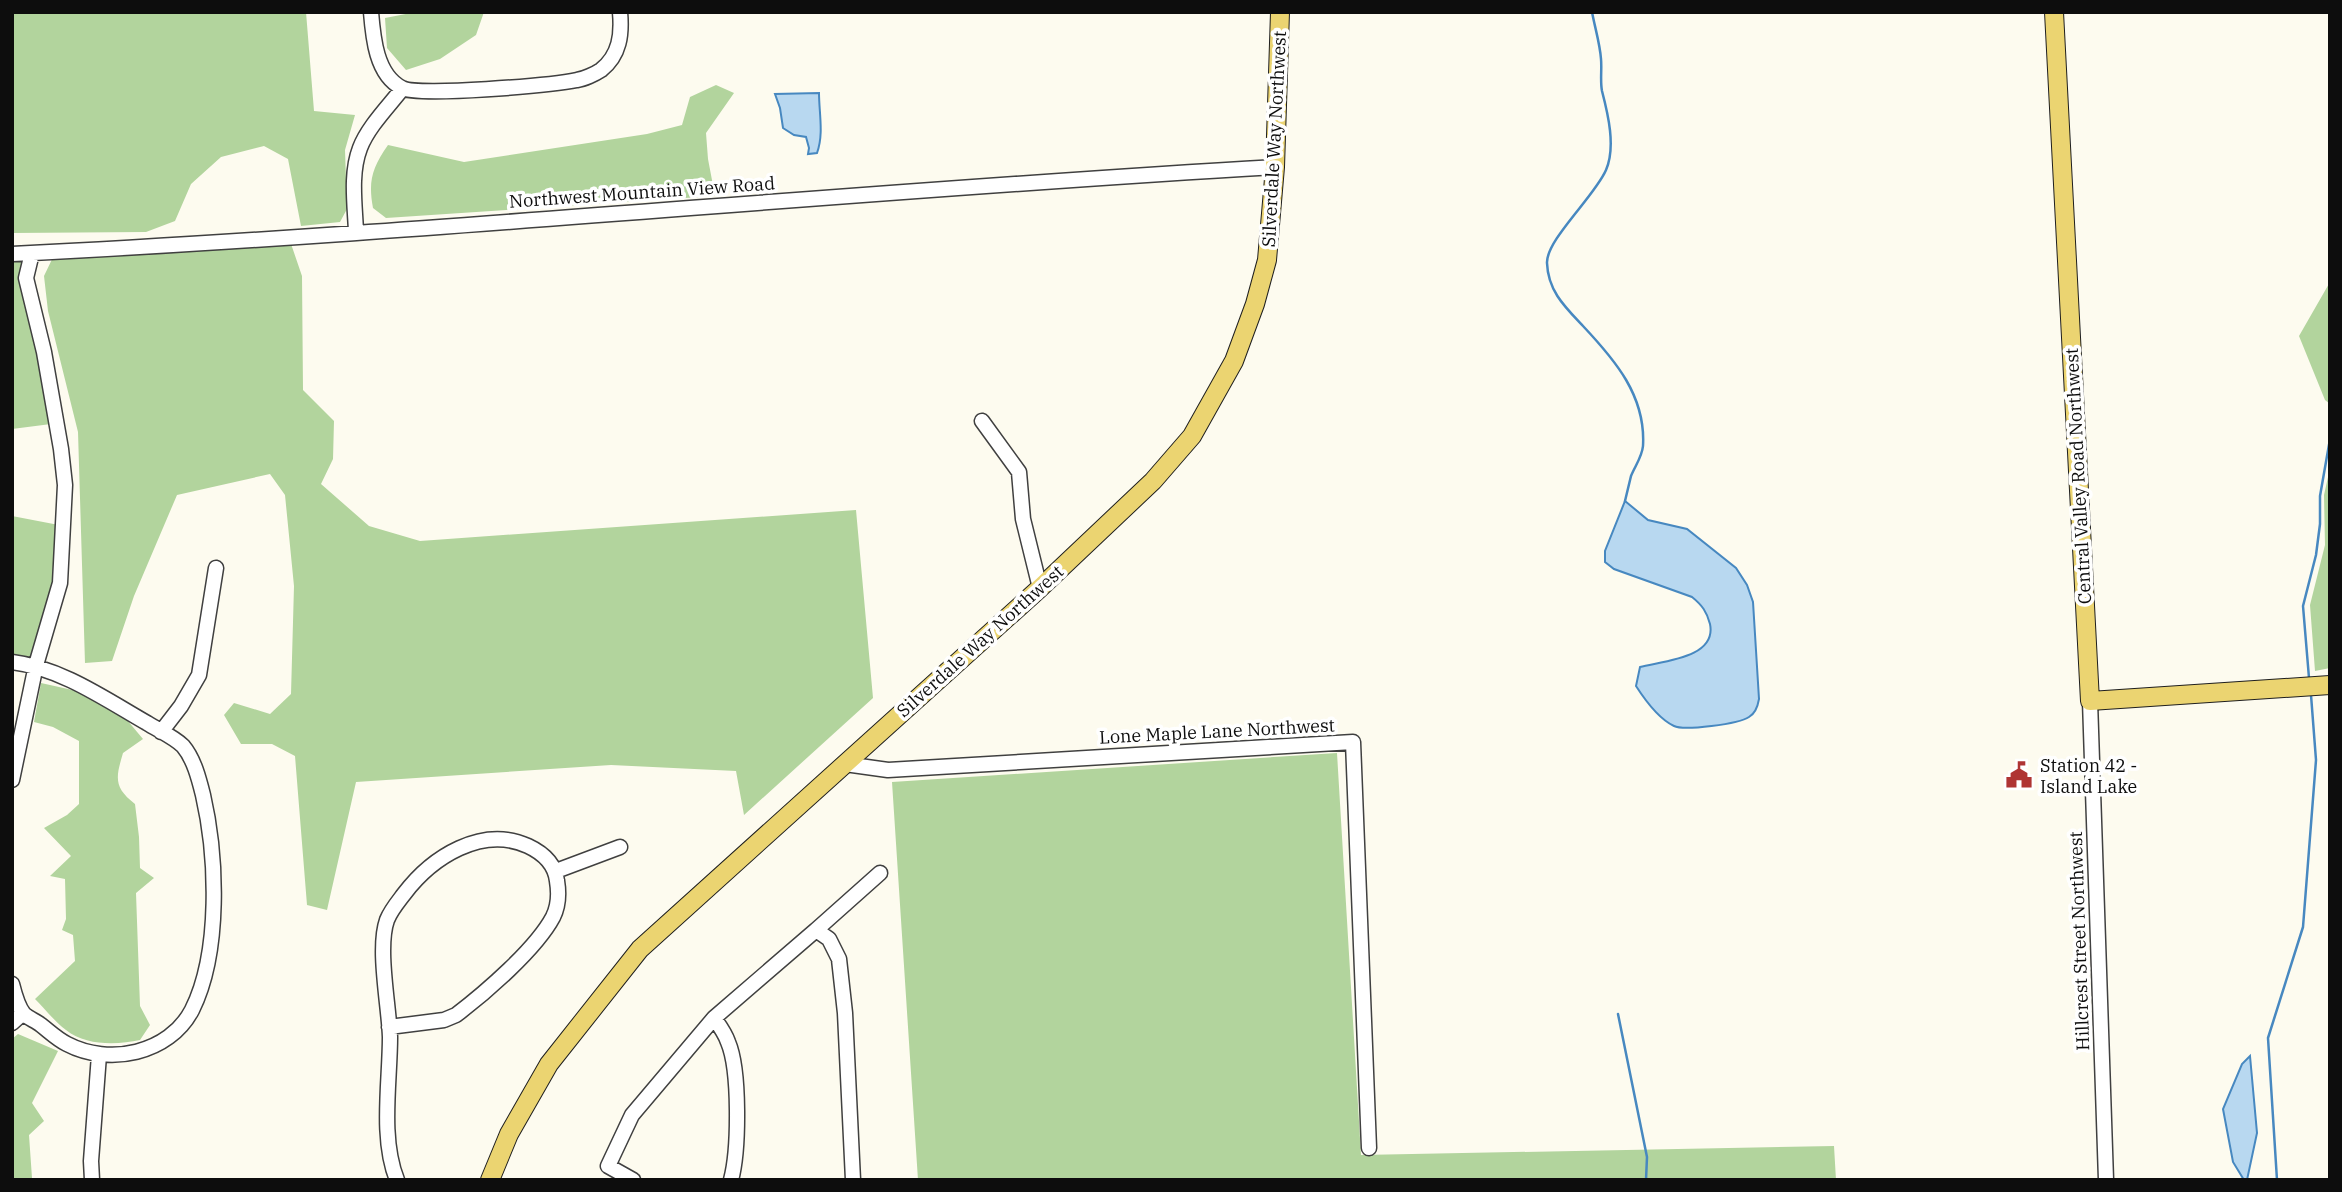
<svg xmlns="http://www.w3.org/2000/svg" width="2342" height="1192" viewBox="0 0 2342 1192" font-family="'IBM Plex Serif',serif">
<rect width="100%" height="100%" fill="#fdfbef"/>
<!-- forest -->
<path fill="#b2d49d" d="M 12,12 L 306,12 L 314,111 L 355,115 L 345,150 L 347,209 L 340,222 L 301,226 L 288,159 L 264,146 L 221,157 L 191,184 L 175,221 L 146,232 L 12,233 Z
M 416,12 L 484,12 L 476,35 L 440,59 L 406,70 L 387,48 L 385,18 Z
M 716,85 L 734,93 L 706,133 L 708,159 L 715,196 L 386,218 L 373,208 C 368,181 372,168 388,145 L 464,162 L 647,134 L 682,125 L 690,97 Z
M 289,238 L 302,276 L 303,390 L 334,421 L 333,459 L 321,484 L 369,526 L 420,541 L 856,510 L 873,698 L 744,815 L 736,771 L 611,765 L 356,782 L 327,910 L 307,905 L 295,756 L 272,744 L 241,744 L 224,715 L 234,703 L 270,714 L 291,694 L 294,586 L 285,495 L 270,474 L 177,495 L 134,596 L 112,661 L 85,663 L 78,432 L 48,311 L 44,276 L 56,251 Z
M 32,253 L 26,278 L 51,424 L 12,429 L 12,254 Z
M 2330,282 L 2330,404 L 2325,400 L 2299,336 Z
M 2330,468 L 2330,668 L 2315,671 L 2310,605 L 2325,545 L 2324,495 Z
M 12,516 L 64,526 L 60,583 L 36,665 L 12,662 Z
M 41,683 L 77,691 L 122,714 L 143,739 L 123,753 C 116,777 113,787 135,804 L 139,837 L 140,868 L 154,878 L 136,893 L 140,1006 L 150,1025 L 140,1040 C 117,1045 86,1046 66,1030 C 55,1022 45,1009 35,999 L 75,961 L 73,935 L 62,930 L 66,919 L 65,879 L 50,876 L 71,856 L 44,828 L 67,815 L 79,804 L 79,741 L 53,727 L 34,722 Z
M 1337,753 L 1361,1155 L 1834,1146 L 1836,1180 L 918,1180 L 892,782 Z
M 18,1034 L 58,1051 L 32,1103 L 44,1121 L 29,1135 L 32,1178 L 36,1180 L 12,1180 L 12,1039 Z"/>
<!-- water -->
<path fill="#b8d8f0" stroke="#4788c0" stroke-width="2" d="M 819,93 C 819,113 824,134 817,153 L 808,154 L 809,148 L 806,137 L 794,135 L 783,128 L 780,108 L 775,94 Z
M 1625,501 L 1648,520 L 1687,529 L 1736,568 L 1747,585 L 1753,602 L 1759,699 C 1758,705 1756,713 1749,717 C 1739,724 1684,731 1674,726 C 1659,719 1645,700 1636,686 L 1640,667 C 1663,661 1717,658 1710,624 C 1707,612 1702,605 1692,597 L 1614,569 L 1605,562 L 1605,551 Z
M 2250,1056 L 2257,1133 L 2247,1180 L 2244,1180 L 2233,1162 L 2223,1109 L 2242,1064 Z"/>
<g fill="none" stroke-linecap="round" stroke-linejoin="round">
<!-- stream -->
<path stroke="#4788c0" stroke-width="2.5" d="M 1592,12 C 1595,28 1600,44 1601,59 C 1602,69 1600,81 1602,91 C 1608,114 1616,147 1606,170 C 1595,196 1546,240 1547,263 C 1548,291 1565,307 1583,326 C 1615,360 1646,396 1643,446 C 1642,457 1635,466 1631,476 C 1629,484 1627,493 1625,501
M 2309,678 L 2303,606 L 2316,555 L 2320,524 L 2320,496 L 2330,439
M 1618,1014 L 1647,1157 L 1646,1180
M 2277,1180 L 2268,1038 L 2303,927 L 2316,760 L 2311,695"/>
<!-- minor casing -->
<g stroke="#404040" stroke-width="17">
<path id="minor" d="M 371,12 C 373,37 376,75 402,88 C 418,97 553,85 577,80 C 584,79 595,74 601,70 C 620,55 622,34 620,12
M 356,232 C 355,205 350,174 360,148 C 368,127 388,107 402,89
M 12,254 C 434,233 854,191 1275,167
M 982,421 L 1019,472 L 1023,519 L 1040,588
M 12,662 C 61,668 105,699 147,723 C 158,730 174,737 183,746 C 194,759 199,779 203,795 C 217,856 221,952 192,1010 C 169,1054 109,1066 67,1044 C 57,1039 50,1032 41,1025 C 36,1021 28,1018 24,1014 C 18,1007 14,992 12,984
M 2090,701 L 2106,1180
M 161,732 L 181,706 L 199,675 L 216,568
M 845,764 L 888,770 L 1353,742 L 1369,1148
M 12,780 L 36,665 L 60,583 L 65,485 L 61,449 L 44,352 L 26,278 L 32,253
M 556,871 L 620,847
M 816,930 L 880,873
M 714,1018 C 719,1025 725,1033 728,1042 C 740,1070 739,1150 731,1180
M 12,1023 L 23,1013
M 389,1027 L 444,1020 L 456,1015 C 485,993 536,949 553,917 C 559,905 559,893 557,881 C 555,864 543,853 528,846 C 482,825 432,857 404,894 C 398,902 391,910 387,920 C 377,948 389,1006 390,1037 C 390,1082 380,1138 397,1180
M 92,1180 L 91,1161 L 99,1055
M 633,1180 L 608,1166 L 632,1115 L 714,1018 L 816,930 L 829,939 L 839,959 L 845,1013 L 853,1180"/>
</g>
<!-- major casing -->
<g stroke="#1e1e1e" stroke-width="20">
<path id="major" d="M 2054,12 L 2090,701 L 2330,685
M 490,1180 L 509,1134 L 549,1064 L 640,949 L 1040,588 L 1153,481 L 1192,436 L 1234,361 L 1255,304 L 1267,260 L 1275,167 L 1280,12"/>
</g>
<!-- minor -->
<use href="#minor" stroke="#fff" stroke-width="14"/>
<!-- major -->
<use href="#major" stroke="#ebd471" stroke-width="18"/>
</g>
<!-- icons -->
<defs>
<g id="civic-bare" transform="scale(2.1)"><path d="M-.6-6.5H3V-4.5H.6V-3L4-1V1h2V6H-6V1h2V-1L-.6-3ZM-1.2 2.5V6h2.4V2.5Z" fill="#af3433" stroke="#fff" stroke-width="2.5" paint-order="stroke"/></g>
</defs>
<g fill-rule="evenodd">
<use href="#civic-bare" x="2019" y="775"/>
</g>
<g text-anchor="middle" dominant-baseline="central" stroke-width="7" stroke-linejoin="round" paint-order="stroke">
<!-- street labels -->
<g font-size="18" fill="#0d0d0d" stroke="#fff">
<text transform="translate(1274 139) rotate(-87)">Silverdale Way Northwest</text>
<text transform="translate(642 192) rotate(-4)">Northwest Mountain View Road</text>
<text transform="translate(2078 476) rotate(-93)">Central Valley Road Northwest</text>
<text transform="translate(980 641) rotate(-42)">Silverdale Way Northwest</text>
<text transform="translate(1217 731) rotate(-3)">Lone Maple Lane Northwest</text>
<text transform="translate(2079 941) rotate(-92)">Hillcrest Street Northwest</text>
</g>
<!-- poi labels -->
<g font-size="18" fill="#0d0d0d" stroke="#fff" text-anchor="start">
<text x="2040" y="765">Station 42 -<tspan x="2040" dy="21">Island Lake</tspan></text>
</g>
</g>
<!-- border -->
<rect width="2342" height="1192" fill="none" stroke="#0d0d0d" stroke-width="28"/>
</svg>
